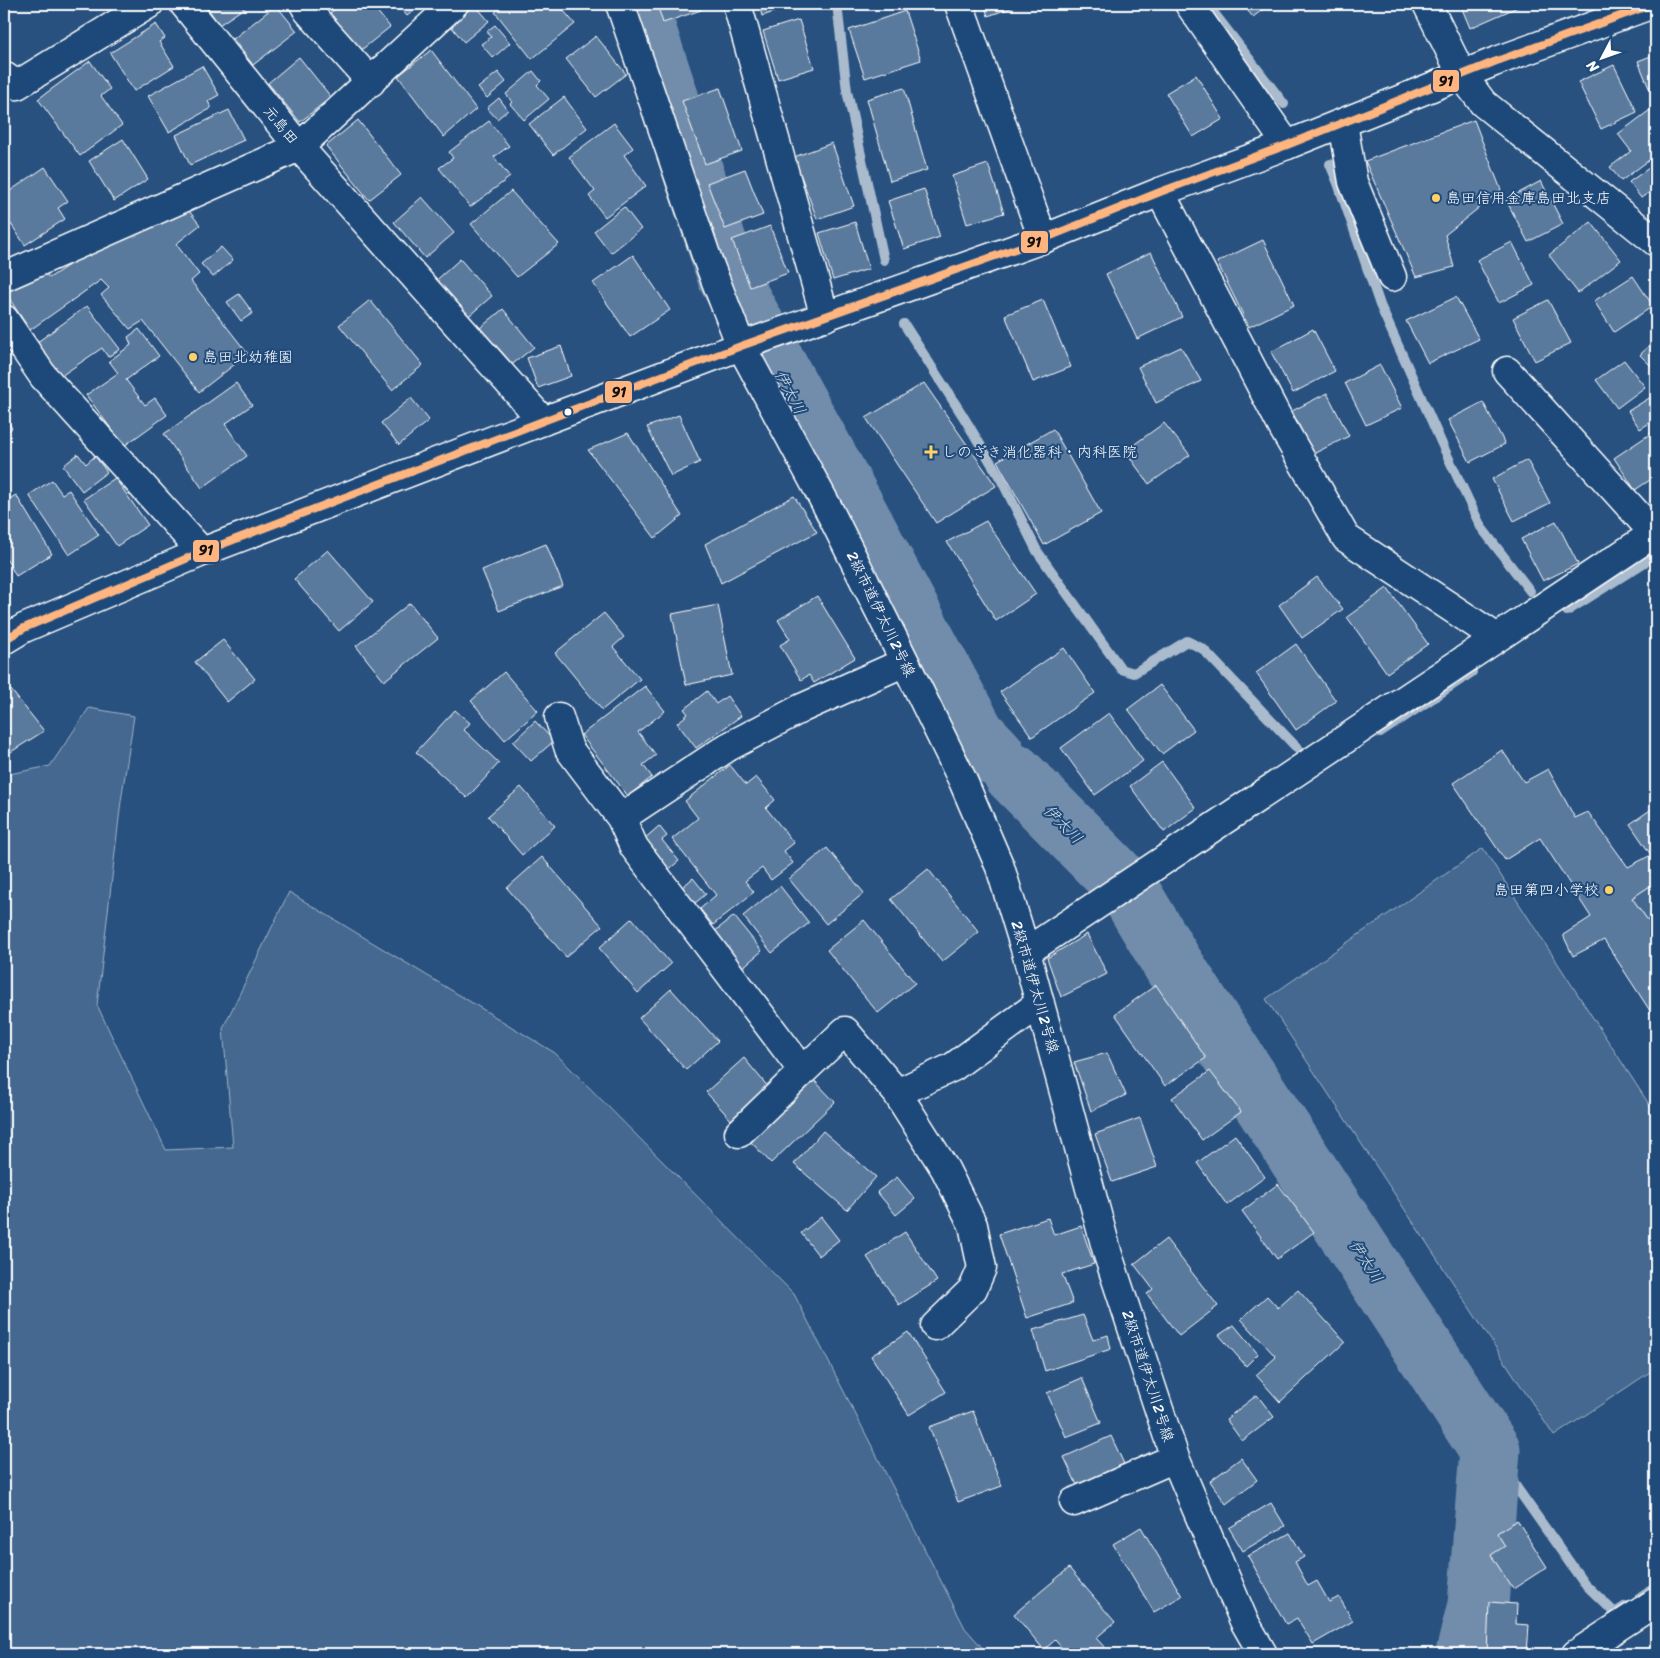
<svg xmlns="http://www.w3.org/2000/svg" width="1660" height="1658" viewBox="0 0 1660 1658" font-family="Sriracha,'Klee One',sans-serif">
<rect width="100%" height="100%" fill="#28517f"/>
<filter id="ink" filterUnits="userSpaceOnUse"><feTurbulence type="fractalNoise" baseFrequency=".02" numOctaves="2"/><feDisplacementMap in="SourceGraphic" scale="10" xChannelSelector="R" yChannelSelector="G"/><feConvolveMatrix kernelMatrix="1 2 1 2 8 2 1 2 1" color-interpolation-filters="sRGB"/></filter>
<g filter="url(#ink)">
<!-- green -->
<path fill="#446890" stroke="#a2b4c8" d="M 89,708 L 134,716 L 121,801 L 97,1005 L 166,1150 L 233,1147 L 223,1028 L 289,892 L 555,1053 L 794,1294 L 965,1628 L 988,1654 L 4,1654 L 4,775 L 50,766 Z
M 1483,848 L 1656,1115 L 1656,1368 L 1554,1436 L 1266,999 Z
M 1656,882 L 1656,932 L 1632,898 Z"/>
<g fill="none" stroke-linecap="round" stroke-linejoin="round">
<!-- stream -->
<path stroke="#aabbcd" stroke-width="10" d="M 837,4 L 847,91 L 884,260
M 1207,4 L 1284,104
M 1330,164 L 1338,183 L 1380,305 L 1441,442 L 1481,527 L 1530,591
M 904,324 L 963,416 L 1002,481 L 1037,551 L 1121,669 L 1134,673 L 1187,641 L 1203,649 L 1299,750
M 1567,611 L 1656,555
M 1380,733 L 1472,672
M 1490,1450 L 1584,1583 L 1615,1613 L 1626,1606
M 1640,1597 L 1656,1586"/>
<!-- river -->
<path stroke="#718dab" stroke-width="61" d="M 637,4 L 728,277 L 854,507 L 975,734 L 995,755
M 1013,773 L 1114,875
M 1133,897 L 1174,966 L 1490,1450 L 1478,1605 L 1466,1654"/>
</g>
<!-- building -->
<path fill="#5a7a9d" stroke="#fff" d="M 205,4 L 250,4 L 219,25 Z
M 341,4 L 371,4 L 390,27 L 360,51 L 330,13 Z
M 397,4 L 422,4 L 407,16 Z
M 499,4 L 558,4 L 575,24 L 532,59 L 495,12 L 501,7 Z
M 657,4 L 699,4 L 701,10 L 663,23 Z
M 759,4 L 799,4 L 762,16 Z
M 984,4 L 1022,4 L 988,16 Z
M 1242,4 L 1270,4 L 1253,17 Z
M 1460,4 L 1519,4 L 1520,6 L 1470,28 Z
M 276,5 L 297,31 L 253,65 L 233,39 Z
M 475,5 L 489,21 L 464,42 L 450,25 Z
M 905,11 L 921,60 L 865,78 L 849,30 Z
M 799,20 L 814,68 L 778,79 L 763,31 Z
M 156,24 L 165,38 L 159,42 L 174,66 L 134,91 L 110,53 Z
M 495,25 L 510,43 L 493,58 L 481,44 L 491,37 L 487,31 Z
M 596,36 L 626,74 L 596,97 L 566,59 Z
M 431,50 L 476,109 L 444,137 L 398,76 Z
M 1656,54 L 1656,85 L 1649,88 L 1638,61 Z
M 299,57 L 331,97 L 300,122 L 268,83 Z
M 90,61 L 110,89 L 101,96 L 122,125 L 80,156 L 38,99 Z
M 1614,65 L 1637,112 L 1601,129 L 1578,82 Z
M 202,66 L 219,95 L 208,101 L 211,108 L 169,132 L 148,96 Z
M 533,71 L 541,81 L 537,85 L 549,99 L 524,120 L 510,104 L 512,102 L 506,94 Z
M 498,72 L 506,82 L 487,98 L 478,88 Z
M 1196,75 L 1223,119 L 1193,137 L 1166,93 Z
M 720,88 L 742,151 L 705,164 L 682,101 Z
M 904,88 L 927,170 L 890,181 L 867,99 Z
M 564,97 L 587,128 L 553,155 L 529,124 Z
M 499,98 L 508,110 L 497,119 L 487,108 Z
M 1654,107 L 1656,109 L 1656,155 L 1621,181 L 1610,167 L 1631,151 L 1618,134 Z
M 229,110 L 244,140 L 190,165 L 176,135 Z
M 358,120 L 401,175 L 369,200 L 326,146 Z
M 1474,120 L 1501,190 L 1445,235 L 1454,267 L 1416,277 L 1365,161 Z
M 489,121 L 509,146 L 494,157 L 510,177 L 470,207 L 439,168 L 453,158 L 449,152 Z
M 614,123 L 633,148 L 624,155 L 646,186 L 605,217 L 589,196 L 595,191 L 569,157 Z
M 123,139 L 148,179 L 114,201 L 89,161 Z
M 832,143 L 854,206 L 817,219 L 794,157 Z
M 1656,163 L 1656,198 L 1651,191 L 1641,198 L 1629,182 Z
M 988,164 L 1004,213 L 967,224 L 952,176 Z
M 45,167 L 68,201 L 58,208 L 65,219 L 25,245 L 11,224 L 4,229 L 4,195 Z
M 745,169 L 763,215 L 725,229 L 707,183 Z
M 1541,181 L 1563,224 L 1528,242 L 1506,200 Z
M 924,189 L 940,237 L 904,249 L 888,201 Z
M 511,191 L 559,244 L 517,277 L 471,224 Z
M 422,197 L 454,233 L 425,258 L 394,222 Z
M 186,207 L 200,225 L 176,244 L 199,274 L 191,281 L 248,354 L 199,392 L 143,321 L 130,329 L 101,295 L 109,288 L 101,280 L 30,330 L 4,291 L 4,289 L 42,267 L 49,278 L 116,234 Z
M 624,207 L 641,229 L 611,253 L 594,231 Z
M 855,222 L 869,269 L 833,280 L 819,233 Z
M 1591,222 L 1621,260 L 1578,293 L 1549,255 Z
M 770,226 L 788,273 L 750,287 L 732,240 Z
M 1263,240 L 1294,305 L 1249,327 L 1217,262 Z
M 1512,242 L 1534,285 L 1499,303 L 1477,260 Z
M 221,247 L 233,260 L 213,277 L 201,264 Z
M 1151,252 L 1182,317 L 1137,339 L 1106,274 Z
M 633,255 L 670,310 L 630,337 L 593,283 Z
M 460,259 L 492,296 L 463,321 L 431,285 Z
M 1633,276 L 1653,306 L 1614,332 L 1594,301 Z
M 239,294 L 253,313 L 241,321 L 227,302 Z
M 1456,297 L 1479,339 L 1428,363 L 1406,321 Z
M 370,300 L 423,365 L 392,390 L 339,325 Z
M 1043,300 L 1071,367 L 1033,382 L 1005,315 Z
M 1548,300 L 1571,343 L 1535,361 L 1513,318 Z
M 87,306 L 120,349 L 108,357 L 102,348 L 58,378 L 36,343 Z
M 503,309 L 534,347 L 504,371 L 474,333 Z
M 139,329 L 159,356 L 126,380 L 145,405 L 155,398 L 167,415 L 124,446 L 86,395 L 118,373 L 109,361 L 131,345 L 128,337 Z
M 1313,329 L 1335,371 L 1293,393 L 1271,352 Z
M 1656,338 L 1656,371 L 1640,355 Z
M 561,346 L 571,376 L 538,388 L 527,358 Z
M 1181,347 L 1201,381 L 1156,403 L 1138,367 Z
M 1624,360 L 1645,387 L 1617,408 L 1596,380 Z
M 1380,365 L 1402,408 L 1366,425 L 1345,383 Z
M 236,383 L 252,405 L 225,424 L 247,456 L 202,488 L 164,434 Z
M 924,383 L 996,486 L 936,523 L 866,418 Z
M 1327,393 L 1349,436 L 1313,454 L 1292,411 Z
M 1656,394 L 1656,419 L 1640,429 L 1628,411 Z
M 411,398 L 429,420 L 399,445 L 381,423 Z
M 1483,402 L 1505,444 L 1470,462 L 1448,420 Z
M 679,415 L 700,462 L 671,476 L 647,427 Z
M 4,417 L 12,428 L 4,435 Z
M 1164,423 L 1190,455 L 1149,484 L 1125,451 Z
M 1053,429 L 1101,513 L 1044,545 L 997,461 Z
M 1656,430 L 1656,476 L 1635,490 L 1614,458 Z
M 628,433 L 682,516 L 655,538 L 588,450 Z
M 78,454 L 86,464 L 95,456 L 107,472 L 82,491 L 63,466 Z
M 1527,460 L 1550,503 L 1514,521 L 1492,479 Z
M 115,478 L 148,525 L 117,546 L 84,499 Z
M 52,480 L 62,494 L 69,490 L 99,535 L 69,555 L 29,495 Z
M 16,495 L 52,554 L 16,576 L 4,555 L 4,502 Z
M 794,496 L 817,532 L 721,583 L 705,544 Z
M 986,521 L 1036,594 L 996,621 L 947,542 Z
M 1556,521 L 1578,564 L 1543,581 L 1521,539 Z
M 546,544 L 563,586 L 499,611 L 482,570 Z
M 328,550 L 373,602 L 339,631 L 294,579 Z
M 1317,577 L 1343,609 L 1302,638 L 1279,605 Z
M 1387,588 L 1428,644 L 1387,673 L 1347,617 Z
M 817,596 L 855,658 L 814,683 L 809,675 L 801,680 L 780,645 L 790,639 L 778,620 Z
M 410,603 L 438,638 L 384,681 L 356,646 Z
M 718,605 L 732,675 L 686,685 L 672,614 Z
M 604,613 L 624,637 L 613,647 L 640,679 L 602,710 L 555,653 Z
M 223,640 L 255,679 L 227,702 L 195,662 Z
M 1296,644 L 1336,701 L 1296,730 L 1256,673 Z
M 1064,648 L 1095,693 L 1032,737 L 1000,692 Z
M 504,672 L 538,711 L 505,740 L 471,701 Z
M 1160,685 L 1194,730 L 1162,754 L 1128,709 Z
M 645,686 L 665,711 L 638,732 L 656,755 L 643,765 L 652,777 L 628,796 L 581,735 Z
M 11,690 L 44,731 L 6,755 L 4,751 L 4,695 Z
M 707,691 L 716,704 L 727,696 L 741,716 L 696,748 L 677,723 L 688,714 L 684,709 Z
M 455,710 L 470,723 L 464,730 L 499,763 L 467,798 L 416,752 Z
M 1109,713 L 1143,761 L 1095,795 L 1061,748 Z
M 535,721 L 554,741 L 531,761 L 513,742 Z
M 1502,750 L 1524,782 L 1548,769 L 1575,818 L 1588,812 L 1628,867 L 1651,855 L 1630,824 L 1656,806 L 1656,882 L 1632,898 L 1656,932 L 1656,1020 L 1604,940 L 1573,956 L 1563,935 L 1591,917 L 1540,838 L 1505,860 L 1453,783 Z
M 1162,762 L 1196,808 L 1164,832 L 1130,786 Z
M 730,765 L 746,785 L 756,777 L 775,800 L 766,808 L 794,843 L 784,851 L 793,863 L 771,880 L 762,868 L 745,881 L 754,892 L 713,925 L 700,909 L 716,895 L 672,839 L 698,818 L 685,801 Z
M 521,787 L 555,826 L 522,855 L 488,816 Z
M 659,826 L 667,836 L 662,840 L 679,861 L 668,870 L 643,840 Z
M 827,848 L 864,893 L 826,924 L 789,879 Z
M 542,857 L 602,926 L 566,957 L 507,888 Z
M 928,869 L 979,932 L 942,962 L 891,899 Z
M 693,878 L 706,894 L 694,904 L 681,888 Z
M 780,886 L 809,923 L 772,953 L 743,916 Z
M 734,916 L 762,951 L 743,967 L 714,932 Z
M 632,918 L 671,964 L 638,993 L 599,948 Z
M 864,920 L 915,983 L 878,1013 L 827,950 Z
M 1087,934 L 1107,974 L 1061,997 L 1047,958 Z
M 1156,985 L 1206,1058 L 1165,1086 L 1115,1014 Z
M 671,989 L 718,1041 L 686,1070 L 639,1018 Z
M 1107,1053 L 1126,1095 L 1091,1111 L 1074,1062 Z
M 744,1058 L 769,1088 L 732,1121 L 706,1092 Z
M 1210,1071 L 1241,1112 L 1202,1140 L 1172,1098 Z
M 812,1078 L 835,1102 L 771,1163 L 748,1139 Z
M 1140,1118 L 1157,1167 L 1112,1182 L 1095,1134 Z
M 823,1131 L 876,1177 L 847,1210 L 794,1164 Z
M 1235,1135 L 1265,1177 L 1227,1205 L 1197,1163 Z
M 897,1177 L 915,1199 L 896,1215 L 877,1192 Z
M 1278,1184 L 1314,1232 L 1277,1259 L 1242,1211 Z
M 821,1217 L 839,1240 L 819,1256 L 801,1233 Z
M 1048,1218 L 1054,1235 L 1081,1226 L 1094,1264 L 1062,1274 L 1073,1303 L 1027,1318 L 999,1234 Z
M 905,1232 L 937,1281 L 899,1305 L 867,1257 Z
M 1166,1239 L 1218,1306 L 1179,1336 L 1147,1294 L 1153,1289 L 1134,1264 Z
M 1298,1290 L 1345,1342 L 1280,1402 L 1256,1375 L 1276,1357 L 1241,1319 L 1267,1296 L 1278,1308 Z
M 1083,1315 L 1093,1340 L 1108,1335 L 1111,1349 L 1045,1371 L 1033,1330 Z
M 1234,1325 L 1258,1354 L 1246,1366 L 1219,1335 Z
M 908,1332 L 946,1392 L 909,1415 L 871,1356 Z
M 1082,1378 L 1101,1423 L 1066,1437 L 1047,1393 Z
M 1257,1395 L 1274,1417 L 1242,1441 L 1226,1419 Z
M 973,1411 L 1002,1486 L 958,1502 L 929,1427 Z
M 1111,1436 L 1124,1464 L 1077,1485 L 1064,1457 Z
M 1241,1458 L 1257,1480 L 1226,1504 L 1210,1481 Z
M 1271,1503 L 1285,1526 L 1243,1551 L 1229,1528 Z
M 1517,1520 L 1547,1567 L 1513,1589 L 1491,1555 L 1505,1546 L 1497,1533 Z
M 1141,1527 L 1182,1596 L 1154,1612 L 1113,1544 Z
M 1290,1533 L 1304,1557 L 1295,1562 L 1308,1586 L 1317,1581 L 1329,1602 L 1339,1597 L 1353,1621 L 1313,1644 L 1297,1618 L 1286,1624 L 1248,1556 Z
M 1069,1568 L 1115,1622 L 1096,1638 L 1109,1652 L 1107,1654 L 1067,1654 L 1055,1640 L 1044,1650 L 1014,1614 Z
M 1489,1602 L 1517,1604 L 1516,1624 L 1529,1625 L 1527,1654 L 1487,1654 Z"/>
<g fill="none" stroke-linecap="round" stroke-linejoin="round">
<!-- street casing -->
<g stroke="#fff" stroke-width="31">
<path id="street" d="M 184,4 L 299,147 L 543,421
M 304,4 L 308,11 L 371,82
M 620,4 L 708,261 L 741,346 L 828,508 L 905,662 L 963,781 L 1000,867 L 1026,952 L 1108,1255 L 1175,1458 L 1244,1621 L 1263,1654
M 737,4 L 825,317
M 959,4 L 1043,239
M 1189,4 L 1287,145
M 1427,4 L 1462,75
M 4,76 L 17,85 L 149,4
M 1343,123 L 1353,182 L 1392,277
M 1160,192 L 1283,428 L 1346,538 L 1497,638
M 4,277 L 299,147 L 454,4
M 4,319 L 43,376 L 202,552
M 1507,371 L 1654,533
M 559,717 L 569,749 L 621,818 L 634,847 L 803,1071 L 845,1031 L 897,1093 L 953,1067 L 1040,1003
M 621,818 L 728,747 L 802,708 L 905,662
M 1026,952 L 1656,532
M 897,1093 L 945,1169 L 973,1225 L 982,1268 L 973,1289 L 935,1326
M 739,1133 L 803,1071
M 1074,1502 L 1175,1458
M 1576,1654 L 1656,1602"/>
</g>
<!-- secondary casing -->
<g stroke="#fff" stroke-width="31">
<path id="secondary" d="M 1462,75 L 1483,103 L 1656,242
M 4,640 L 24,628 L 202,552 L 543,421 L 741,346 L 1043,239 L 1160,192 L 1287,145 L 1494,62 L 1653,4"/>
</g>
<!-- street -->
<use href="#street" stroke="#1f4a7a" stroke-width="28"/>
<!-- secondary -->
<use href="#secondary" stroke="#1f4a7a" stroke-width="28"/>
<!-- bus-1 casing -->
<g stroke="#1f4a7a" stroke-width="11">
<path id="bus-1" d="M 4,640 L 24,628 L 202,552 L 543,421 L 741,346 L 1043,239 L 1160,192 L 1287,145 L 1494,62 L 1653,4"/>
</g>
<!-- bus-1 -->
<use href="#bus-1" stroke="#ffb580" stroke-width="8"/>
</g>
</g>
<!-- markers -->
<g fill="#ffd166" stroke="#1f4a7a" stroke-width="2">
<circle cx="1436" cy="198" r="5"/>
<circle cx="193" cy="357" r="5"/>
<path d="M928.5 444.5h5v5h5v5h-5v5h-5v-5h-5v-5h5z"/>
<circle cx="1609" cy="890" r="5"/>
</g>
<circle fill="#fff" stroke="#1f4a7a" stroke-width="2" cx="568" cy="412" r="4.5"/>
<g text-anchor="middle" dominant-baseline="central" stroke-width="4" stroke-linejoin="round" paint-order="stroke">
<!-- street labels -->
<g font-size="15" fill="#fff" stroke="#1f4a7a">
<text transform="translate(281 125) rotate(51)">元島田</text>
<text transform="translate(881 614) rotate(64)">2級市道伊太川2号線</text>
<text transform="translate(1035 987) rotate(74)">2級市道伊太川2号線</text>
<text transform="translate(1148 1376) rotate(72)">2級市道伊太川2号線</text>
</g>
<!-- poi labels -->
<g font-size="15" fill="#fff" stroke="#1f4a7a" text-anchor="start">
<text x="1446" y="198">島田信用金庫島田北支店</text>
<text x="203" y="357">島田北幼稚園</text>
<text x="942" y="452">しのざき消化器科・内科医院</text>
<text x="1599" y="890" text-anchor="end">島田第四小学校</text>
</g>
<!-- water labels -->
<g font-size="16" font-style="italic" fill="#d4dde6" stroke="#1f4a7a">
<text transform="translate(790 392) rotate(62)">伊太川</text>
<text transform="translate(1063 824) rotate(45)">伊太川</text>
<text transform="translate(1366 1261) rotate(57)">伊太川</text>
</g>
</g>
<g stroke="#1f4a7a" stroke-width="2">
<rect x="1432" y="69" width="28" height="24" rx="5" fill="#ffb580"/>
<rect x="1020" y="230" width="29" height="24" rx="5" fill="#ffb580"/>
<rect x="604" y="380" width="29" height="24" rx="5" fill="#ffb580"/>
<rect x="192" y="539" width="28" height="24" rx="5" fill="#ffb580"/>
</g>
<g font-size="14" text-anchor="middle" font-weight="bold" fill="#111">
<text x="1446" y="86">91</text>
<text x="1034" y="247">91</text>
<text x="619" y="397">91</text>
<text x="206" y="555">91</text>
</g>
<!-- margin -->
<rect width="1660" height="1658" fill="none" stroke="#1f4a7a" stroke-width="20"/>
<rect x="10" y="10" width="1640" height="1638" fill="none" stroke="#fff" stroke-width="2" filter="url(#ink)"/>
<!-- north arrow -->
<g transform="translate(1602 58) rotate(229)" stroke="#1f4a7a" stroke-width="4" paint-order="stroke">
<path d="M0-4L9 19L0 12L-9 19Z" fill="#ffffff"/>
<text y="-8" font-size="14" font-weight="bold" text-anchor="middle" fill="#ffffff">N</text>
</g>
</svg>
